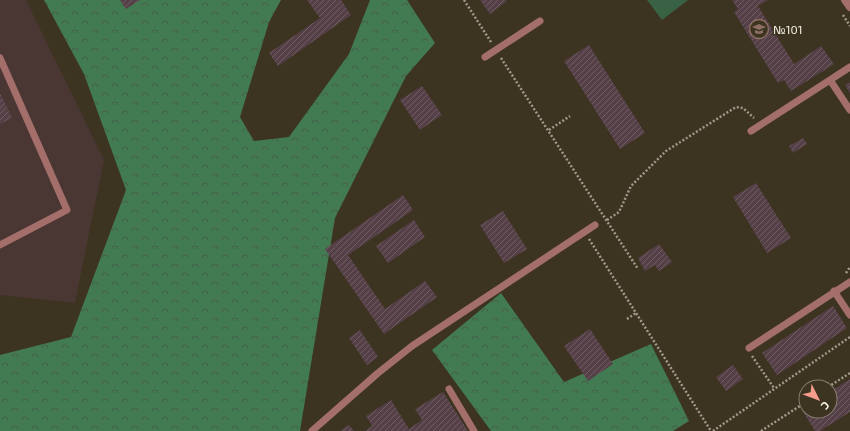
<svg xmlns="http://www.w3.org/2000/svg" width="850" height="431" viewBox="0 0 850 431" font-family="'Exo 2',sans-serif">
<defs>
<pattern id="forest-crowns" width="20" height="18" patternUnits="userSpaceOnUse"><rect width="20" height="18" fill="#427b51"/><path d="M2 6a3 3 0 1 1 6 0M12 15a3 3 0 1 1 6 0" fill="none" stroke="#465f4a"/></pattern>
<pattern id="building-hatch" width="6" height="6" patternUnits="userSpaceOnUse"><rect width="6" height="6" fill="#564048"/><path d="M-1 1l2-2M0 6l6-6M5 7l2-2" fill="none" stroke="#6f5c62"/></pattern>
</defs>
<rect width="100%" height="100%" fill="#3c3321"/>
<!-- education -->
<path fill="#4a3632" d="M 0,0 L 26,0 L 104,160 L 75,303 L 0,295 Z"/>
<!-- forest -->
<path fill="url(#forest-crowns)" d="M 44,0 L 281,0 L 269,22 L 240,117 L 254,141 L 289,137 L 349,54 L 370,0 L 407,0 L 435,43 L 406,76 L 335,218 L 300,431 L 0,431 L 0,355 L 71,337 L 126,190 L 84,74 Z
M 501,293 L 564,382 L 651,344 L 689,421 L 673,431 L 491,431 L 432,350 Z"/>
<!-- park -->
<path fill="#396244" d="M 647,0 L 688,0 L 662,20 Z"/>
<!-- building -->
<path fill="url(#building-hatch)" d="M 120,0 L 140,0 L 126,9 Z
M 307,0 L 341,0 L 351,15 L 278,66 L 269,53 L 320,18 Z
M 480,0 L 506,0 L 507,1 L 490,14 Z
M 732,0 L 768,0 L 758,6 L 794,64 L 821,46 L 834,64 L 791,91 L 784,80 L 778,83 L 734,12 L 738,9 Z
M 589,45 L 645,133 L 620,149 L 564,61 Z
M 850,82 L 850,93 L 845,85 Z
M 422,86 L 442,115 L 420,130 L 400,100 Z
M 0,93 L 12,118 L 0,124 Z
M 803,138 L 807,144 L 793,153 L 789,146 Z
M 756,183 L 791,238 L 767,253 L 733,197 Z
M 403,195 L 413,210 L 348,255 L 385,309 L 425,281 L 437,297 L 384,334 L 325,249 Z
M 503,211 L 527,249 L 504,263 L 480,225 Z
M 414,220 L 425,237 L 388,263 L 376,246 Z
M 659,244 L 672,262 L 659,271 L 655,265 L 645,271 L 638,258 Z
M 833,306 L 847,328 L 777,375 L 762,353 Z
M 590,329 L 613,364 L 588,381 L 564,346 Z
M 360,330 L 378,357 L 367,365 L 349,338 Z
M 733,365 L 743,379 L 726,391 L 716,377 Z
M 850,379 L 850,412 L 820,431 L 815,431 L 802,410 L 806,407 L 806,411 L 830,411 L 830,392 Z
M 443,392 L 468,431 L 365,431 L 372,426 L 366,416 L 391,400 L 409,429 L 422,420 L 415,409 Z
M 349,425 L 354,431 L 340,431 Z"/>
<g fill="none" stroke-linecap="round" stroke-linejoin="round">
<!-- path -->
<path stroke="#a19a8b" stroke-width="2.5" stroke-dasharray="2 2" stroke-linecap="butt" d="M 464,0 L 491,42
M 843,15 L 850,26
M 501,58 L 638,269
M 549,130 L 570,116
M 607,220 L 619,212 L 631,186 L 666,151 L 736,107 L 743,108 L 754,118
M 589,239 L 711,431
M 846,273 L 850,267
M 627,319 L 636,313
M 752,356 L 774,388
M 828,387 L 850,373
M 713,431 L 850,337
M 761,431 L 806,402"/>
<!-- lane -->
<path stroke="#a46f6b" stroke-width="7" d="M 485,57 L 540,21
M 0,58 L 67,210 L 0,245
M 850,67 L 830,80 L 850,110
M 751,131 L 830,80
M 834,291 L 850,315
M 749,348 L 850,282
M 449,389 L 474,431
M 312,431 L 378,373 L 412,346 L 595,225"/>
<!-- street -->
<path stroke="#a46f6b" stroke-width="8" d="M 845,0 L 850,7"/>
</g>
<!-- icons -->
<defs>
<g id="school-ring" transform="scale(1)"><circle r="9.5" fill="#3c3321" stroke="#8d6e63" stroke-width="1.5"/><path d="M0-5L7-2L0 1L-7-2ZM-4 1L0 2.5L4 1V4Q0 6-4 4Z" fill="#8d6e63"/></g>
</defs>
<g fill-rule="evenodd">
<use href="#school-ring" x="759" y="29"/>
</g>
<g text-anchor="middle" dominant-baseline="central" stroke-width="3" stroke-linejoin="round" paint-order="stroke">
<!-- poi labels -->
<g font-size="12" fill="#f4efe3" stroke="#3c3321" text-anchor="start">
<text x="773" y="29">№101</text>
</g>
</g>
<!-- north arrow -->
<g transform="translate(818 399) rotate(132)"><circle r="19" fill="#3c3321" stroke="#867e6f"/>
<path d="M0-3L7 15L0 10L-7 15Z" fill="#f49d8d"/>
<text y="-6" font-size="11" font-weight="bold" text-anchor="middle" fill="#f4efe3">С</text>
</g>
</svg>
